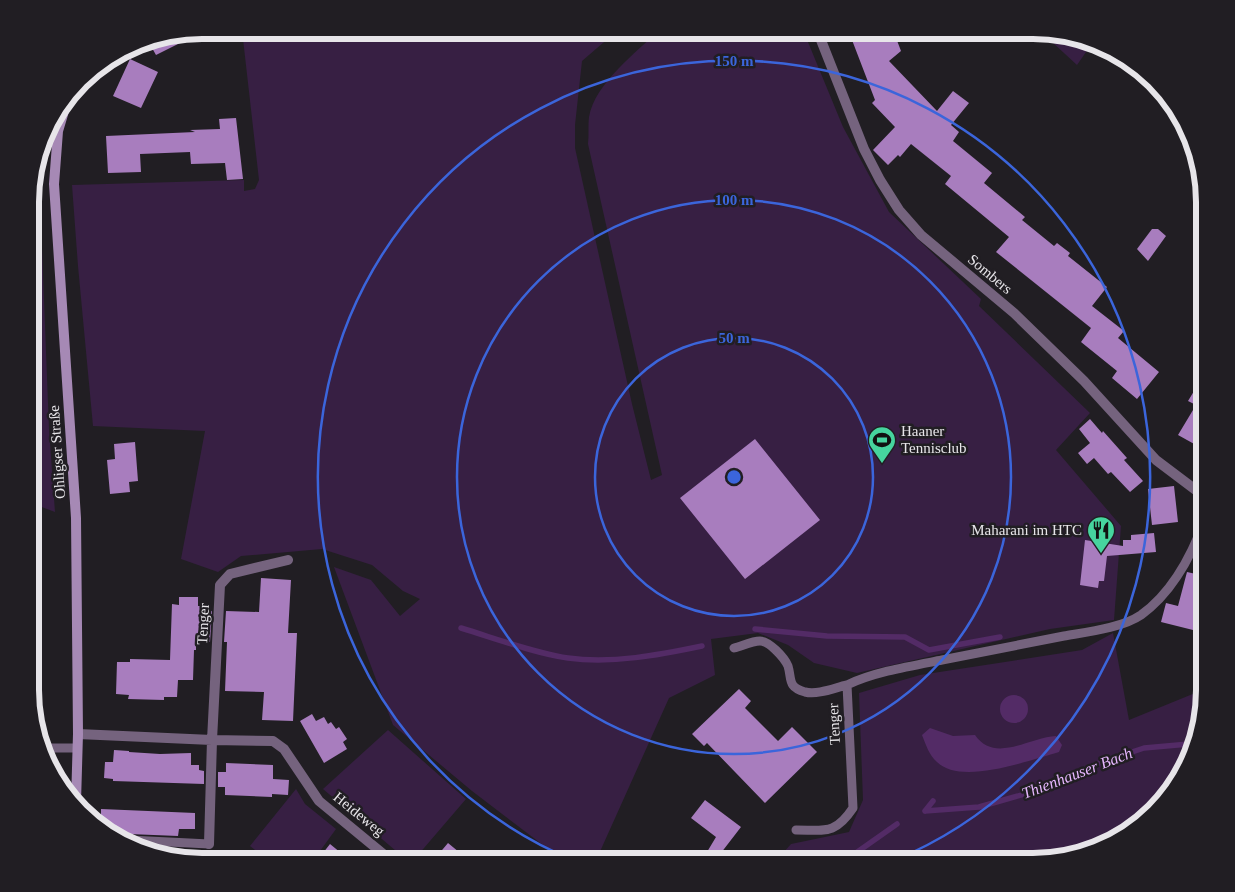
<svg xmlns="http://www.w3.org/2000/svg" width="1235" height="892" viewBox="0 0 1235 892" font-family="'Times New Roman',serif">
<rect width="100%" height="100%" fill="#211e23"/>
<!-- green -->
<path fill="#371f43" d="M 242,30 L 618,30 L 582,61 L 575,125 L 575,148 L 632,404 L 651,480 L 662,475 L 588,144 C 589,135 588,125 589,117 C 595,83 636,53 659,30 L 803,30 L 843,127 L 889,212 L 981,299 L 979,306 L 1090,413 L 1056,450 L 1121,526 L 1114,620 L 1050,629 L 857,673 L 814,663 L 788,645 L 758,633 L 711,639 L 715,675 L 669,698 L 598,856 L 564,861 L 472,791 L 393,725 L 334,567 L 371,580 L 400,616 L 420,599 L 403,591 L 372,565 L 322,549 L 241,556 L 218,572 L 181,559 L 205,431 L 93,426 L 78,266 L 72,185 L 244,180 L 244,191 L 255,189 L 259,180 Z
M 1039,30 L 1044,30 L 1093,42 L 1077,65 Z
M 31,222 L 41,222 L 49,429 L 55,512 L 31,503 Z
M 1113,633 L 1129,720 L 1205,689 L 1205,701 L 1196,746 L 1169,795 L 1110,844 L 1034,862 L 775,862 L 791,844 L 849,832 L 863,800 L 859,693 L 920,675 L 1082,650 Z
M 388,730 L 466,799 L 412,862 L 409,862 L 323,789 Z
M 296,789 L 305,804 L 336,829 L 312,862 L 270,862 L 250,846 Z"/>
<!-- water -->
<path fill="#532b66" d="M1000 709a14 14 0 1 1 28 0a14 14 0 1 1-28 0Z
M 930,728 L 953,736 L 975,735 C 995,764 1030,737 1056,736 L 1062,745 L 1059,752 C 1030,760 961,786 937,762 C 929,755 926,745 922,735 Z"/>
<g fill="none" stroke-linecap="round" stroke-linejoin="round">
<!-- stream -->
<path stroke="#532b66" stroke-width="5.5" d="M 461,628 C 494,638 534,653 568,658 C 612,664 659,655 702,646
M 755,629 L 827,636 L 905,637 L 929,650 L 1000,637
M 925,811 L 979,807 L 1046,788 L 1096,764 L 1144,748 L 1189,744 L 1197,738
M 925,811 L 933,801
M 843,862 L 897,824"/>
</g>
<!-- building -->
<path fill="#a87dbe" d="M 869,30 L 893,30 L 901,51 L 889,61 L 937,111 L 953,91 L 969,103 L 951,125 L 959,132 L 953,141 L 992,173 L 984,183 L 1025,217 L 1022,220 L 1054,246 L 1057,243 L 1070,253 L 1068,256 L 1107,287 L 1092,306 L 1124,331 L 1118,338 L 1159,372 L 1137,399 L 1112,378 L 1117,371 L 1081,342 L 1091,328 L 996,252 L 1009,237 L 945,184 L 951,176 L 911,144 L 900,157 L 898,155 L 888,165 L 873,150 L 895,127 L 872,103 L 875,100 L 852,40 Z
M 193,32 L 194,36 L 156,55 L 148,41 Z
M 130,59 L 158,72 L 141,108 L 113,96 Z
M 236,118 L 243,179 L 227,180 L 225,163 L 191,164 L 190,152 L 140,154 L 141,172 L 108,173 L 106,136 L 195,132 L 190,130 L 220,129 L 219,119 Z
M 1152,229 L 1158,229 L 1166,236 L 1148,261 L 1137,249 Z
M 1205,373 L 1205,450 L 1178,435 L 1196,405 L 1188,401 Z
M 1090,419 L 1102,433 L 1103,431 L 1127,458 L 1124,460 L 1143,481 L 1130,492 L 1111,472 L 1108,474 L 1094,458 L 1087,464 L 1078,453 L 1090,443 L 1079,429 Z
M 755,439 L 820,520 L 745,579 L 680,498 Z
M 135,442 L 138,481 L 129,482 L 130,492 L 110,494 L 107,460 L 115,459 L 114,444 Z
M 1174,486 L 1178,522 L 1152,525 L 1148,489 Z
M 1154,533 L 1156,552 L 1107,556 L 1104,581 L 1099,581 L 1098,588 L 1080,585 L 1085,540 L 1123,546 L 1123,540 L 1131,540 L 1131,535 Z
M 1187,572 L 1205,576 L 1205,633 L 1161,622 L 1166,603 L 1178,606 Z
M 261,578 L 291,580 L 288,633 L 297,633 L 293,721 L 262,720 L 264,692 L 225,691 L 227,642 L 224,642 L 226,611 L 259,612 Z
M 179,597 L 198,597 L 198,606 L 203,606 L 203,610 L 212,611 L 210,642 L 196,641 L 196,650 L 194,650 L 193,680 L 178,680 L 177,697 L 164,697 L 164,700 L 128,699 L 129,695 L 116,694 L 117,662 L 130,662 L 130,659 L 170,660 L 172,604 L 179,605 Z
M 739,689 L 751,701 L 745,708 L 778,741 L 792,727 L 817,752 L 765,803 L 707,743 L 704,746 L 692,734 Z
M 312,714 L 316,721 L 324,717 L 328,724 L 331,722 L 336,729 L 339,727 L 347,739 L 343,742 L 347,749 L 324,763 L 300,721 Z
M 114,750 L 129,751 L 129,752 L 160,754 L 191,753 L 191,765 L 199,765 L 199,770 L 204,771 L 204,784 L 113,781 L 113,779 L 104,778 L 105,762 L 113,762 Z
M 226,763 L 273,765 L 273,779 L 289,780 L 288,795 L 272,794 L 272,797 L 225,795 L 225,787 L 218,787 L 218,772 L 226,772 Z
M 705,800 L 741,827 L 714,862 L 701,862 L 716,837 L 691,818 Z
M 101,809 L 195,813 L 195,829 L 179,829 L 178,836 L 129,834 L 124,836 L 123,840 L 101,828 Z
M 448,843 L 471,862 L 432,862 Z
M 330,844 L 352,862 L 316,862 Z
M 135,847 L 178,849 L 178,859 L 146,853 Z"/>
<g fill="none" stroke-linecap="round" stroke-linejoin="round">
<!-- lane -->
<path stroke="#75637e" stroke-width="9" d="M 734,648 C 742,646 752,641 760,641 C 769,641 784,657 788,666 C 792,679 787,687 805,692 C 818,695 834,688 847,685 L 853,808 C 835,835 825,830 796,830
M 847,685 C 874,672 911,666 942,660 C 983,652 1024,644 1064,636 C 1087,632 1122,628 1141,615 C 1173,592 1192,555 1205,519
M 43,748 L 77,748
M 129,840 L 209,844"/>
<!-- street -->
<path stroke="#75637e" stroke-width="10" d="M 817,30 L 864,149 L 880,180 L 899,210 L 921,235 L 1014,313 L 1084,381 L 1156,460 L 1205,497
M 78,734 L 212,740 L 273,741 L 284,749 L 319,801 L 393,862
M 209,844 L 212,740 L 220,585 L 230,574 L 288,560"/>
<!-- secondary -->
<path stroke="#a689b5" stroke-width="10" d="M 67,101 L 58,131 L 54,184 L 76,518 L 78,734 L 76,802"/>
</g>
<!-- distance rings -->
<g fill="none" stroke="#3b65db" stroke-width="2.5">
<circle cx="734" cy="477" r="139"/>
<circle cx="734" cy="477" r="277"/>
<path d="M575 861A416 416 0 1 1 893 861"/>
</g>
<!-- icons -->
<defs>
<g id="stadium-pin" transform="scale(1.4375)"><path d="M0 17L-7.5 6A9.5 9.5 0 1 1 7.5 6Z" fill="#46d49e" stroke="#211e23"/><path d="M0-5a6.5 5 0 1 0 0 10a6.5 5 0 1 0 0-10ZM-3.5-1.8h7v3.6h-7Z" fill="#111"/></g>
<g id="restaurant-pin" transform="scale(1.4375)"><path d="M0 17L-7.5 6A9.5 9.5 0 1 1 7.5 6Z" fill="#46d49e" stroke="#211e23"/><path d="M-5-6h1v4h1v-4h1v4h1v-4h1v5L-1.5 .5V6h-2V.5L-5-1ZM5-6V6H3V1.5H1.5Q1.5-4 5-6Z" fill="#111"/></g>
</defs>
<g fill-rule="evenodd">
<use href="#stadium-pin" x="882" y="440"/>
<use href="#restaurant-pin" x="1101" y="530"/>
</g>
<g text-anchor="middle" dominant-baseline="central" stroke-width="5" stroke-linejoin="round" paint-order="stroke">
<!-- street labels -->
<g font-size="15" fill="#e7e5e9" stroke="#211e23">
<text transform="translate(990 274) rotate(40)">Sombers</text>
<text transform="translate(57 452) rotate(-94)">Ohligser Straße</text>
<text transform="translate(203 624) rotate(-87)">Tenger</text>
<text transform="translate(834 724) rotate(-93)">Tenger</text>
<text transform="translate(359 814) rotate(39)">Heideweg</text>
</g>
<!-- poi labels -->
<g font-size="15" fill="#e7e5e9" stroke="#211e23" text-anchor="start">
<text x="901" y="431">Haaner<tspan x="901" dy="17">Tennisclub</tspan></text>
<text x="1082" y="530" text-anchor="end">Maharani im HTC</text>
</g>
<!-- water labels -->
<g font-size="16" font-style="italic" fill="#e6b7fe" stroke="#211e23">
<text transform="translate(1077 773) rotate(-21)">Thienhauser Bach</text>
</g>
</g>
<!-- crop -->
<path d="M0 0H1235V892H0ZM202 39H1033A163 163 0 0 1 1196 202V690A163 163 0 0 1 1033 853H202A163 163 0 0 1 39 690V202A163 163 0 0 1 202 39Z" fill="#211e23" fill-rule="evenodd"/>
<path fill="none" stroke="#e7e5e9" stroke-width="6" d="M202 39H1033A163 163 0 0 1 1196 202V690A163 163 0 0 1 1033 853H202A163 163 0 0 1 39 690V202A163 163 0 0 1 202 39Z"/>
<circle cx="734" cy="477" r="8" fill="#3b65db" stroke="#211e23" stroke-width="2.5"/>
<g font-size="15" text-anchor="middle" font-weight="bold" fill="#3b65db" stroke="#211e23" stroke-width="5" stroke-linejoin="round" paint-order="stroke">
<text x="734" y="66">150 m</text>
<text x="734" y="205">100 m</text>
<text x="734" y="343">50 m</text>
</g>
</svg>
